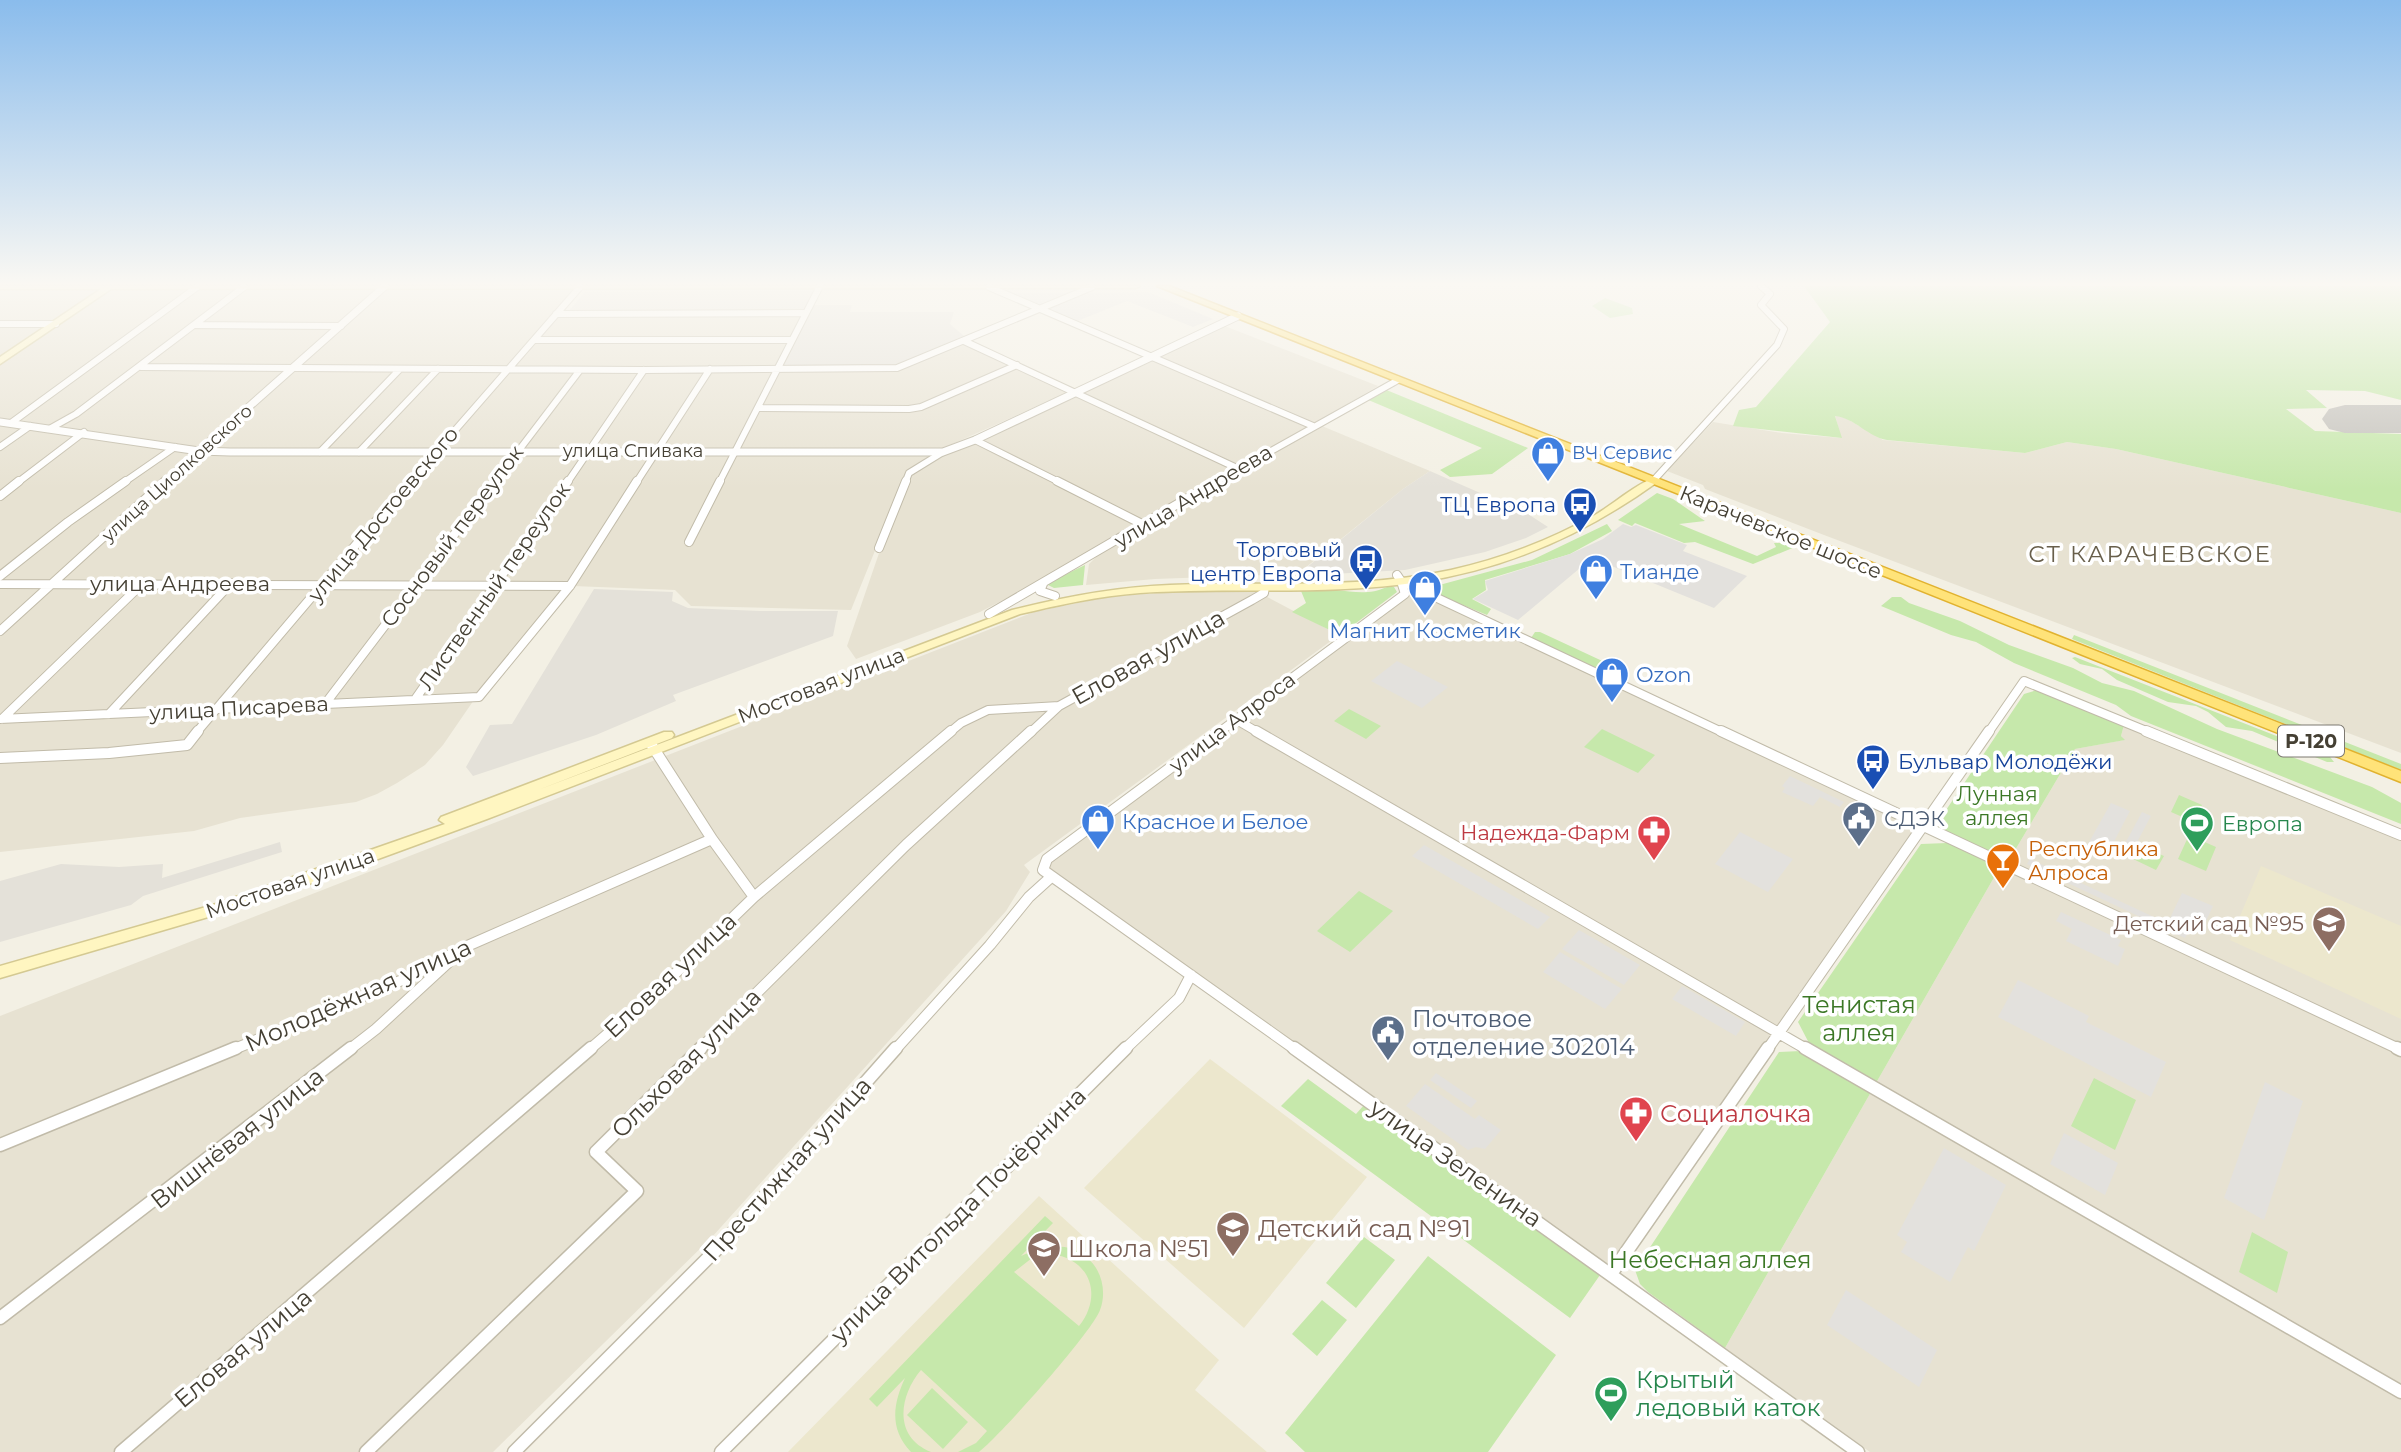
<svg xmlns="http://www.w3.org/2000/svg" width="2401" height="1452" viewBox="0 0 2401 1452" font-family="Montserrat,sans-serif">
<rect width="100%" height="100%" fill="#f3f0e4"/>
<!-- residential -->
<path fill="#e7e2d2" d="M 110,288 L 574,290 L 554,314 L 802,314 L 734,450 L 202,450 L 0,421 L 0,362 Z
M 0,289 L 104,289 L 0,357 Z
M 1217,323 L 1378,386 L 1096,552 L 980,612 L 856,659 L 847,646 L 887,530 L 911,474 L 971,439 Z
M 964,343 L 1071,391 L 939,450 L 737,450 L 778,369 Z
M 1835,415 L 1844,417 L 1883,440 L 2025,453 L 2067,442 L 2116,449 L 2401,513 L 2401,753 L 1824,535 L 1705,489 L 1703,485 L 1667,471 L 1713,422 L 1782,433 L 1841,438 Z
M 0,423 L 195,451 L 657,452 L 570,584 L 478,694 L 443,745 L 425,765 L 397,783 L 377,794 L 356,802 L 240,818 L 194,831 L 0,852 Z
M 1322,426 L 1430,471 L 1403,489 L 1305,568 L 1291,574 L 1155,579 L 1086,585 L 1089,564 L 1099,554 Z
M 660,452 L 935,452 L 906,474 L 851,610 L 691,606 L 675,590 L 573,586 Z
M 1401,581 L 1923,826 L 1611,1274 L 1043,864 L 1405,594 Z
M 1217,590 L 1256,591 L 1339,635 L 1024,865 L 1030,872 L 1006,911 L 712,1237 L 493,1452 L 0,1452 L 0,1016 L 1034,612 L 1112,596 Z
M 2124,725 L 2401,839 L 2401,1044 L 2008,862 L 2075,749 L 2124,740 L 2121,736 Z
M 2000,867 L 2401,1055 L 2401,1384 L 1876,1083 Z
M 1871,1092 L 2401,1398 L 2401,1452 L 1870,1452 L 1725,1348 Z"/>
<!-- industrial -->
<path fill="#e4e1d9" d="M 813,291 L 803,313 L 567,313 L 585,292 Z
M 812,305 L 852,305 L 850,312 L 954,312 L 950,324 L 964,336 L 897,366 L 778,367 Z
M 1430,471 L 1503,503 L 1494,509 L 1504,514 L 1517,507 L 1548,527 L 1526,538 L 1485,552 L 1405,570 L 1313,575 L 1306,568 L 1403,489 Z
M 594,589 L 673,592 L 672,601 L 688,608 L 760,611 L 838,611 L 833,636 L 673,695 L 676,701 L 596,735 L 473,776 L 466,767 L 490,725 L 512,724 Z
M 280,842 L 282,852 L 143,896 L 131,905 L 0,942 L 0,881 L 61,864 L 119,867 L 163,864 L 162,878 Z"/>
<!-- education -->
<path fill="#ece7cd" d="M 2261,866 L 2401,926 L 2401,1019 L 2230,940 Z
M 1210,1059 L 1367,1177 L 1244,1328 L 1084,1188 Z
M 1039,1196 L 1219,1360 L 1195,1390 L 1267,1452 L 788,1452 Z"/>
<!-- green -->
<path fill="#c6e8ab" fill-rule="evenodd" d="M 1804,286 L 2401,286 L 2401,400 L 2365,391 L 2306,390 L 2327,408 L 2286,409 L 2315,431 L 2401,434 L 2401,513 L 2116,449 L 2067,442 L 2025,453 L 1887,440 C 1868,437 1855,418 1835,416 L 1842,438 L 1733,426 L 1739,410 L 1756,407 L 1830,322 Z
M 1605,298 L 1632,308 L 1633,314 L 1610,318 L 1592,306 Z
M 1384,389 L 1528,448 L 1492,474 L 1450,477 L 1440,470 L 1482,448 L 1366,399 Z
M 1657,493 L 1673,499 L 1705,521 L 1679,524 L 1757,556 L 1776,547 L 1774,543 L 1790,543 L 1795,547 L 1753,564 L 1695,542 L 1684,543 L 1635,523 L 1632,526 L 1618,520 Z
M 1607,524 L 1612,531 L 1570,554 L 1485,580 L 1486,590 L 1472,599 L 1491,609 L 1487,615 L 1436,594 L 1432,587 L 1532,560 Z
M 1085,565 L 1083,585 L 1054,588 L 1046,584 Z
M 1387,587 L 1394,587 L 1397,592 L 1343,633 L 1338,634 L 1292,612 L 1306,603 L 1301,591 C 1312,590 1325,589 1336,590 C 1355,592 1369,595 1387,587 Z
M 1892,597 L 1901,597 L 1909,603 L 1960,621 L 2009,645 L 2073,668 L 2102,683 L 2134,691 L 2217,729 L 2372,787 L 2401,803 L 2401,824 L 2131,716 L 2116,705 L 2014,663 L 1976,642 L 1951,635 L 1881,606 Z
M 1535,632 L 1540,632 L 1626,672 L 1628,676 L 1618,679 L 1531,638 Z
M 2074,635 L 2401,764 L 2401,770 L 2072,639 Z
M 2075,657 L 2330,757 L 2334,762 L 2327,762 L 2252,731 L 2226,727 L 2208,712 L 2196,706 L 2168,702 L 2117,680 L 2102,669 L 2080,664 L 2072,658 Z
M 2037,690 L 2124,725 L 2121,736 L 2125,740 L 2075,749 L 2008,862 L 1939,829 L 1938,822 L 2024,694 Z
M 1349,709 L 1381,726 L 1366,739 L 1334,721 Z
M 1602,729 L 1655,755 L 1638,773 L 1584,747 Z
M 2179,795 L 2202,805 L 2194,822 L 2171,812 Z
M 2189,835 L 2216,847 L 2206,871 L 2178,859 Z
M 1947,843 L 2000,867 L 1876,1083 L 1810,1045 L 1798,1022 L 1921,844 Z
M 2139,845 L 2164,856 L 2156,870 L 2131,858 Z
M 1359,891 L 1393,911 L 1350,952 L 1317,931 Z
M 1801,1051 L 1871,1092 L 1725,1348 L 1648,1292 L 1640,1284 L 1635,1270 L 1779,1052 Z
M 2094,1078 L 2136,1100 L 2115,1150 L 2071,1126 Z
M 1308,1079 L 1356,1114 L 1364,1105 L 1600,1275 L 1570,1318 L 1281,1106 Z
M 1045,1216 L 1053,1223 L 1021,1256 C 1043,1247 1065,1240 1086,1257 C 1102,1269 1107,1292 1100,1310 C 1093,1331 999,1437 979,1452 L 958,1452 L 976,1443 L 987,1431 L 921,1370 C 899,1396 893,1437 931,1452 L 911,1452 C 889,1429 893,1404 905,1378 L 877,1407 L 869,1399 ZM 1051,1254 C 1091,1259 1103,1296 1079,1326 L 1014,1272 L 1032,1258 Z
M 2252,1232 L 2288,1252 L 2277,1293 L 2239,1272 Z
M 1364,1237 L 1395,1260 L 1356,1308 L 1326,1283 Z
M 1428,1256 L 1556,1355 L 1488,1452 L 1305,1452 L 1285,1433 Z
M 1322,1300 L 1347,1320 L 1317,1356 L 1292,1334 Z
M 932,1388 L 968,1422 L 943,1449 L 907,1415 Z"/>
<!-- parking -->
<path fill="#e3e1dd" d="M 1148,292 L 1213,319 L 1193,327 L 1127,301 L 1075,322 L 1008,293 Z
M 1623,524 L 1631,527 L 1636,525 L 1687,545 L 1683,551 L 1747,576 L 1714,608 L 1592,558 L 1518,620 L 1473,599 L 1488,590 L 1485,581 L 1570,554 L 1603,539 Z
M 1397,661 L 1448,687 L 1422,708 L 1371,681 Z
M 1790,776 L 1844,802 L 1840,807 L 1820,797 L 1813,806 L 1782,792 L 1785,788 L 1782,786 Z
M 2111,803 L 2130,811 L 2108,853 L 2088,844 Z
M 2142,812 L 2151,816 L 2129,857 L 2120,853 Z
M 1740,832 L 1793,859 L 1768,892 L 1715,864 Z
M 1424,845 L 1550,917 L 1538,929 L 1412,856 Z
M 2030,859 L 2188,933 L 2185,938 L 2027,864 Z
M 2182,893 L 2213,906 L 2201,932 L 2170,918 Z
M 2061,912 L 2121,940 L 2118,946 L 2125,949 L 2118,966 L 2066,941 L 2072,929 L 2056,921 Z
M 1579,930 L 1640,965 L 1624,985 L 1562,949 Z
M 1560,952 L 1622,989 L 1605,1009 L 1543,972 Z
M 2018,980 L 2089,1016 L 2086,1022 L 2166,1062 L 2151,1097 L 1998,1017 Z
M 1682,986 L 1745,1022 L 1736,1036 L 1672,999 Z
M 1436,1073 L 1477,1101 L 1471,1108 L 1430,1080 Z
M 2265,1082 L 2303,1101 L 2264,1220 L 2224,1198 Z
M 1425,1084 L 1475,1119 L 1479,1115 L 1501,1130 L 1485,1149 L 1476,1147 L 1468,1150 L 1406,1106 Z
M 2064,1133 L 2118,1163 L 2105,1195 L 2050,1164 Z
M 1944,1148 L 2006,1185 L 1974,1251 L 1968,1247 L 1950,1282 L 1901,1252 L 1907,1242 L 1897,1235 Z
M 1846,1290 L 1937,1350 L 1919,1387 L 1827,1325 Z"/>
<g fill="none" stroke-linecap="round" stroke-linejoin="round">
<!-- runway -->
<path fill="#c4c2bc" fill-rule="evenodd" d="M 2345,405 L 2401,405 L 2401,433 L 2345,433 L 2329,429 L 2322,419 L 2329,409 Z"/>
<!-- minor-far3 casing -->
<g stroke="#c1bba9" stroke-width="8">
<path id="minor-far3" d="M 989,287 L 1313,426
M 556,314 L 804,313
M 0,324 L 56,324
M 195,325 L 341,326
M 535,340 L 791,340
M 964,341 L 1239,469
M 141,367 L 644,370 L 897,368 L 1092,287
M 758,408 L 909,409 L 921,407 L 1017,365
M 11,423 L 197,287
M 51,428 L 76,414 L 244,287
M 975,440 L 1061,483
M 0,447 L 30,426
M 320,452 L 400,369
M 359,452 L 438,369
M 1653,481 L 1777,345 L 1784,329 L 1761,305 L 1770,294 L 1761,286
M 17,483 L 84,432
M 123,483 L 175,447
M 163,483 L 199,451
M 409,483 L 580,287
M 494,483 L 580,370
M 567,483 L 644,370
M 636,483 L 710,369
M 719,483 L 820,286
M 905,483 L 909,473 L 943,452
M 1214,483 L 1398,380"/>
</g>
<!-- minor-far2 casing -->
<g stroke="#c1bba9" stroke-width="10">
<path id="minor-far2" d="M 1057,481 L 1144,525
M 0,496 L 19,481
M 689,542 L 720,481
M 879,548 L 906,481
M 1397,575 L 1401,581 L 1724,733
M 0,576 L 68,522 L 126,481
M 0,584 L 570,586
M 1043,584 L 1040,591 L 1055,596
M 989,614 L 1217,481
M 0,631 L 165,481
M 416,698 L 568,481
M 325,704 L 495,481
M 109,714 L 231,583
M 0,719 L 479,697 L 570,586 L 637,481
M 2,719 L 144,582
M 1235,719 L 1259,733
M 196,733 L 410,481
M 949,733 L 961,723 L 988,710 L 1059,706 L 1252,600 L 1264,593 L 1265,586
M 1030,733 L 1059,706
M 1218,733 L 1405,594 L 1401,581
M 1988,733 L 2024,681 L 2151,733"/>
</g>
<!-- minor-far1 casing -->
<g stroke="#c1bba9" stroke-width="12">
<path id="minor-far1" d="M 1220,731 L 1047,859 L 1043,870 L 1296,1050
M 1256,731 L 1808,1050
M 1721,731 L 2401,1050
M 2146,731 L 2401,835
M 651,744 L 712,839 L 754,897
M 0,758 L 109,753 L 187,745 L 198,731
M 232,1050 L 412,976 L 465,947 L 712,839
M 349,1050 L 376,1029 L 453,958
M 589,1050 L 655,993 L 754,897 L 951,731
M 699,1050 L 906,845 L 1031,731
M 895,1050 L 990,945 L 1029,897 L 1050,878
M 1124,1050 L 1179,998 L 1191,975
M 1767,1050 L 1989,731"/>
</g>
<!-- minor casing -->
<g stroke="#c1bba9" stroke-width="15">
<path id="minor" d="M 1294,1048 L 1858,1452
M 1805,1048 L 2401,1392
M 2397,1048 L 2401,1050
M 0,1145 L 236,1048
M 1611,1274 L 1768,1048
M 0,1318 L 351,1048
M 121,1452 L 591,1048
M 366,1452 L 637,1191 L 596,1152 L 701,1048
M 514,1452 L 728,1238 L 896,1048
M 721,1452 L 1126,1048"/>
</g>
<!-- tertiary casing -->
<g stroke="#c1bba9" stroke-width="9">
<path id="tertiary" d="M 0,422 L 199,451 L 230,452 L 943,452 L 975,440 L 1238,316
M 199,451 L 385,286"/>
</g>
<!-- secondary casing -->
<g stroke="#d4c992" stroke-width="3">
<path id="secondary" d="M 0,286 L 1140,286 L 1136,288 L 111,289 L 0,364 L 0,357 L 101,289 L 0,289 Z
M 1653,478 L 1658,481 L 1656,483 C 1585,534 1507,569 1420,582 C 1327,596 1233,587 1140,593 C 1099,596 1059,605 1020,614 L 487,819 L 318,881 L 215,915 L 0,978 L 0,966 L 213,905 L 445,824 L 439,820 L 441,817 L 664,732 L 672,732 L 674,735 L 672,738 L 538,790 L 1012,610 C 1064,597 1116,587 1170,585 C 1263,581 1359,590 1451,570 C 1501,559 1550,540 1595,515 C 1613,504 1634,486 1653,478 Z"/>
</g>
<!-- trunk casing -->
<g stroke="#e1b22f" stroke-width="3">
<path id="trunk" d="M 1157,286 L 1169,286 L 2401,771 L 2401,782 Z"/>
</g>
<!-- minor-far3 -->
<use href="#minor-far3" stroke="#fff" stroke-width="6"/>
<!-- minor-far2 -->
<use href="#minor-far2" stroke="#fff" stroke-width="8"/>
<!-- minor-far1 -->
<use href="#minor-far1" stroke="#fff" stroke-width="10"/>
<!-- minor -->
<use href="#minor" stroke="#fff" stroke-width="12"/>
<!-- tertiary -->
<use href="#tertiary" stroke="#fff" stroke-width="7"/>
<!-- secondary -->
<use href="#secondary" fill="#fff6c1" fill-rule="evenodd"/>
<!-- trunk -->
<use href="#trunk" fill="#ffe379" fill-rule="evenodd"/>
</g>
<!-- sky -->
<linearGradient id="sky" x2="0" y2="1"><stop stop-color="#8abcec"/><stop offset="0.58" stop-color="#faf8f3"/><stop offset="1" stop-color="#faf8f3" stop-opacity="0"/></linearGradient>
<rect width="2401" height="489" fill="url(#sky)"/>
<!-- icons -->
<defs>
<g id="shop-pin" transform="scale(1.75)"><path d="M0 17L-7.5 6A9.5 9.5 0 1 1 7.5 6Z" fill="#3f7fe0" stroke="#fff"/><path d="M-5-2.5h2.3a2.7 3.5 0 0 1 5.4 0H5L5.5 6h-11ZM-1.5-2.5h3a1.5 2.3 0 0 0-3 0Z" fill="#fff"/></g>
<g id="bus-pin" transform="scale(1.75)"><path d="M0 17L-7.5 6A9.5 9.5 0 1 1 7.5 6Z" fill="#1a4fb4" stroke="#fff"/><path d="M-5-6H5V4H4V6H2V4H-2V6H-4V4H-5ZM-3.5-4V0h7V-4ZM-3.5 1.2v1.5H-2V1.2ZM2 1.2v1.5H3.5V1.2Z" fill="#fff"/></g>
<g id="civic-pin" transform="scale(1.75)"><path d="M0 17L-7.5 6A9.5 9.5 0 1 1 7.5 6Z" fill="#5c6f8a" stroke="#fff"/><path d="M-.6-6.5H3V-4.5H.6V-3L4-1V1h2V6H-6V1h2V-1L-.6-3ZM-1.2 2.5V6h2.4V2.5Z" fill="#fff"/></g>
<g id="stadium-pin" transform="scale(1.75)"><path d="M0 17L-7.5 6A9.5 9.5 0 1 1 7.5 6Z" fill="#2e9e5b" stroke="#fff"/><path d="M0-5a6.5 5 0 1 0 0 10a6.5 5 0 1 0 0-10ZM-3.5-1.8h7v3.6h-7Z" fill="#fff"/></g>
<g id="pharmacy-pin" transform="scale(1.75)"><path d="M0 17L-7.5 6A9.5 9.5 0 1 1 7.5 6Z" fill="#e0444e" stroke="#fff"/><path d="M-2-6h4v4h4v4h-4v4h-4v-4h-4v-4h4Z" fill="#fff"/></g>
<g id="bar-pin" transform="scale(1.75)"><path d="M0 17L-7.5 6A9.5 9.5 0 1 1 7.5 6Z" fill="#e8710a" stroke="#fff"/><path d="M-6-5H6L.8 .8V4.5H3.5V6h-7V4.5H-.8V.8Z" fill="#fff"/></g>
<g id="school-pin" transform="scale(1.75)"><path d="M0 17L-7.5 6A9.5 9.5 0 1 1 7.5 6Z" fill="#8d6e63" stroke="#fff"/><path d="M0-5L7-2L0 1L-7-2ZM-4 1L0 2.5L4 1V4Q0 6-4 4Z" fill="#fff"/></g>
</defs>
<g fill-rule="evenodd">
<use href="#shop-pin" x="1548" y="453"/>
<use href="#bus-pin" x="1580" y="504"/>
<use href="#bus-pin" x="1366" y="561"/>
<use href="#shop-pin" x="1596" y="571"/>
<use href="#shop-pin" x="1425" y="587"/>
<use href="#shop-pin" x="1612" y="674"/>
<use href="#bus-pin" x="1873" y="761"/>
<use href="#civic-pin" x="1859" y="818"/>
<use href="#shop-pin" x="1098" y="821"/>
<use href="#stadium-pin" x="2197" y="823"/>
<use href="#pharmacy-pin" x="1654" y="832"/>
<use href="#bar-pin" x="2003" y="860"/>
<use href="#school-pin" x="2329" y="923"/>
<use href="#civic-pin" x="1388" y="1032"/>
<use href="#pharmacy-pin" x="1636" y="1113"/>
<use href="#school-pin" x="1233" y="1228"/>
<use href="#school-pin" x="1044" y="1248"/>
<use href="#stadium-pin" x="1611" y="1393"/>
</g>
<g text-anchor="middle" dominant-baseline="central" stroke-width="7" stroke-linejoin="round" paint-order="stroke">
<!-- far-street labels -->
<g font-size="18" fill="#454034" stroke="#fff">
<text x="633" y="451">улица Спивака</text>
<text transform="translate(177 473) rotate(-42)">улица Циолковского</text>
</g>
<!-- far-shop labels -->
<g font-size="18" fill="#366cbe" stroke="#fff" text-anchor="start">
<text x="1572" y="453">ВЧ Сервис</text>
</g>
<!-- shield labels -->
<rect fill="#fff" stroke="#7d7971" stroke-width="2" x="2278" y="725.5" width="66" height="31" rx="5"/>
<g font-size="19" font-weight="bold" fill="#454034">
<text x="2311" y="741">Р-120</text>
</g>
<!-- street labels -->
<g font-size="21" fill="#454034" stroke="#fff">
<text transform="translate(1193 496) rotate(-31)">улица Андреева</text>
<text transform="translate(383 514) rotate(-50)">улица Достоевского</text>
<text transform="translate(1781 532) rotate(22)">Карачевское шоссе</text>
<text transform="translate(452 536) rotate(-53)">Сосновый переулок</text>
<text x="180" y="583">улица Андреева</text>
<text transform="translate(494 586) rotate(-55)">Лиственный переулок</text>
<text transform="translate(821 685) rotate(-21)">Мостовая улица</text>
<text transform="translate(239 708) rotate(-3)">улица Писарева</text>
<text transform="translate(1232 722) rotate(-37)">улица Алроса</text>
<text transform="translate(290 883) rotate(-19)">Мостовая улица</text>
</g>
<!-- transit labels -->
<g font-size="21" fill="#164399" stroke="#fff" text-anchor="end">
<text x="1556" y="504">ТЦ Европа</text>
<text x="1342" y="549">Торговый<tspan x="1342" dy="24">центр Европа</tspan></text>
<text x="1898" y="761" text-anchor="start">Бульвар Молодёжи</text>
</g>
<!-- shop labels -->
<g font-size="21" fill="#366cbe" stroke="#fff" text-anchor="start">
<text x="1620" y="571">Тианде</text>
<text x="1425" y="630" text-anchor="middle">Магнит Косметик</text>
<text x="1636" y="674">Ozon</text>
<text x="1122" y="821">Красное и Белое</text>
</g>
<!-- park labels -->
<g font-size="21" fill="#3c7826" stroke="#fff">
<text x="1997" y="793">Лунная<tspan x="1997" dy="24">аллея</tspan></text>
</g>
<!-- service labels -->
<g font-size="21" fill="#4e5e75" stroke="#fff" text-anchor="start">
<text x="1884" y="818">СДЭК</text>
</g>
<!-- leisure labels -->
<g font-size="21" fill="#27864d" stroke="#fff" text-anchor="start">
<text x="2222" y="823">Европа</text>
</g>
<!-- health labels -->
<g font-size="21" fill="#be3a42" stroke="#fff" text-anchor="end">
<text x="1630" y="832">Надежда-Фарм</text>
</g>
<!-- food labels -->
<g font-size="21" fill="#c56008" stroke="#fff" text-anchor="start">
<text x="2028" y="848">Республика<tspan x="2028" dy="24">Алроса</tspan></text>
</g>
<!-- education labels -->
<g font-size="21" fill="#785e54" stroke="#fff" text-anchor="end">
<text x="2304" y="923">Детский сад №95</text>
</g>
<!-- neighbourhood labels -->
<g font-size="23" letter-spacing="2" fill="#685f4b" stroke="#fff">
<text x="2150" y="554">СТ КАРАЧЕВСКОЕ</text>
</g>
<!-- near-street labels -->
<g font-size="24" fill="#454034" stroke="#fff">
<text transform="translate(1148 657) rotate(-29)">Еловая улица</text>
<text transform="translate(670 975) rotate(-43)">Еловая улица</text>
<text transform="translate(358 995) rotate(-24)">Молодёжная улица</text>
<text transform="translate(686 1063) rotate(-45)">Ольховая улица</text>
<text transform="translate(237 1138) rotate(-38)">Вишнёвая улица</text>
<text transform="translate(1456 1163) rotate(35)">улица Зеленина</text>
<text transform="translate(787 1169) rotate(-48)">Престижная улица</text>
<text transform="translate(958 1215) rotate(-45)">улица Витольда Почёрнина</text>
<text transform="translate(243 1348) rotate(-40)">Еловая улица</text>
</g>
<!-- near-park labels -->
<g font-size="24" fill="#3c7826" stroke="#fff">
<text x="1859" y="1004">Тенистая<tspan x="1859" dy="28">аллея</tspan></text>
<text x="1710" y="1259">Небесная аллея</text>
</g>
<!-- near-service labels -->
<g font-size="24" fill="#4e5e75" stroke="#fff" text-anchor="start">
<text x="1412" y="1018">Почтовое<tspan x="1412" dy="28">отделение 302014</tspan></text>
</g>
<!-- near-health labels -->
<g font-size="24" fill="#be3a42" stroke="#fff" text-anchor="start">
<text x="1660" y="1113">Социалочка</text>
</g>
<!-- near-education labels -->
<g font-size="24" fill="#785e54" stroke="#fff" text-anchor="start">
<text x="1258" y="1228">Детский сад №91</text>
<text x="1068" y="1248">Школа №51</text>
</g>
<!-- near-leisure labels -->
<g font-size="24" fill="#27864d" stroke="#fff" text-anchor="start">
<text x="1636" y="1379">Крытый<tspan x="1636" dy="28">ледовый каток</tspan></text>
</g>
</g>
</svg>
